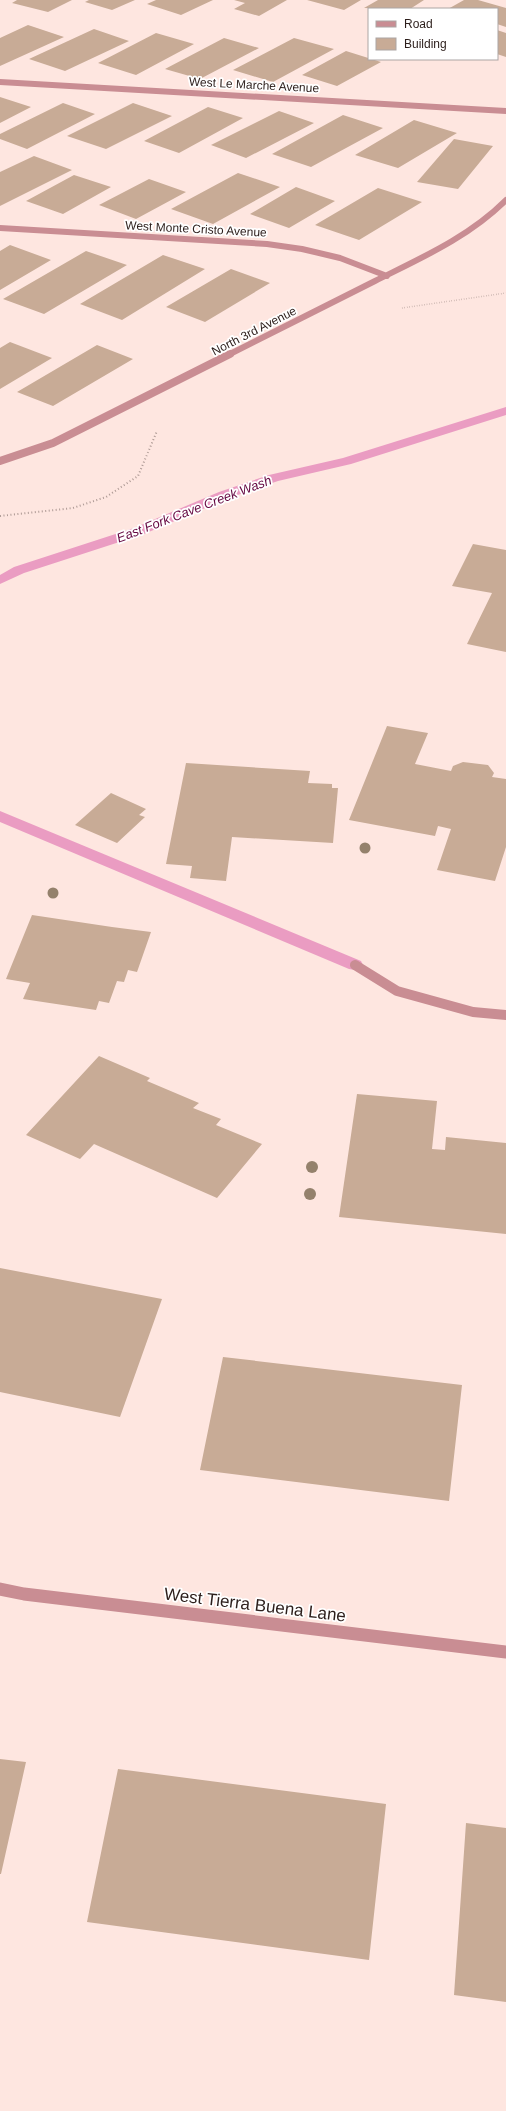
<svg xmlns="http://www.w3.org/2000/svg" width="506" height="2111" viewBox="0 0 506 2111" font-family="Arial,sans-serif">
<rect width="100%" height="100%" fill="#fee6e0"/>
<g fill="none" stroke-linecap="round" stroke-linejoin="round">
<!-- stream -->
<path fill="#ea9cc2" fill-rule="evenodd" d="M 506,407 L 506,415 L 351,464 L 278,481 L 229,498 L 144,534 L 24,573 L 0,584 L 0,575 L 14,567 L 134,528 L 219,492 L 269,475 L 343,458 Z
M 0,811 L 361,961 L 363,965 L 361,969 L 355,970 L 349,969 L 0,822 Z"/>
</g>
<!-- building -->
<path fill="#c8ab96" d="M 17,0 L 72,0 L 48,12 L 12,3 Z
M 89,0 L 135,0 L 112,10 L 85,2 Z
M 156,0 L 213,0 L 181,15 L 147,4 Z
M 234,0 L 287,0 L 259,16 L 234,9 L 245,3 Z
M 307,0 L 361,0 L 344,10 Z
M 378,0 L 424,0 L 410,9 L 364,8 Z
M 464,0 L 478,0 L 506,8 L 506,27 L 497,24 L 497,9 L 448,9 Z
M 28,25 L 64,37 L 0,66 L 0,38 Z
M 94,29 L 129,41 L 65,71 L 29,59 Z
M 497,30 L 506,33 L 506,57 L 497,54 Z
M 156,33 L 194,44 L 136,75 L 98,63 Z
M 224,38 L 259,48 L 200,79 L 165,69 Z
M 294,38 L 334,49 L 273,82 L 233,70 Z
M 346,51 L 381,62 L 337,86 L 302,75 Z
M 0,97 L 31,107 L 0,123 Z
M 63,103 L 95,114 L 27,149 L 0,139 L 0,134 Z
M 133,103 L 172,116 L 106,149 L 67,136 Z
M 208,107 L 243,118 L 179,153 L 144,141 Z
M 279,111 L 314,123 L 246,158 L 211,145 Z
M 343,115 L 383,128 L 311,167 L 272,154 Z
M 414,120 L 457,133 L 398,168 L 355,155 Z
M 454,139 L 493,146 L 458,189 L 417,182 Z
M 34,156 L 72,170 L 0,206 L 0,172 Z
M 238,173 L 280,187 L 213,224 L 171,209 Z
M 74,175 L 111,187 L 63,214 L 26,201 Z
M 149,179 L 186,192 L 136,219 L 99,205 Z
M 296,187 L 335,201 L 289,228 L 250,214 Z
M 378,188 L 422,202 L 359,240 L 315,225 Z
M 10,245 L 51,260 L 0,290 L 0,251 Z
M 86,251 L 127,265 L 44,314 L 3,299 Z
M 163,255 L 205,269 L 122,320 L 80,304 Z
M 231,269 L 270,283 L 205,322 L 166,307 Z
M 10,342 L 52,358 L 0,389 L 0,348 Z
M 97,345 L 133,359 L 53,406 L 17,392 Z
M 473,544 L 506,550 L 506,652 L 467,644 L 492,593 L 452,586 Z
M 387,726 L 428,733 L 415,764 L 451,771 L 453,766 L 463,762 L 488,765 L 494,773 L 492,777 L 506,779 L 506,847 L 495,881 L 437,870 L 451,829 L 438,826 L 435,836 L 349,820 Z
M 186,763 L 310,771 L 308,783 L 332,784 L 332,788 L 338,788 L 333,843 L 232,837 L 226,881 L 190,878 L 192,866 L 166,864 Z
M 111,793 L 146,809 L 139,815 L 145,817 L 117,843 L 75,825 Z
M 32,915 L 112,927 L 151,932 L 137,972 L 128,970 L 124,982 L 117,981 L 109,1003 L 99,1001 L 96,1010 L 23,999 L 30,983 L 6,979 Z
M 99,1056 L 150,1078 L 147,1081 L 199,1103 L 193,1108 L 221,1119 L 216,1125 L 262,1144 L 217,1198 L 94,1144 L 80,1159 L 26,1135 Z
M 357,1094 L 437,1101 L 432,1149 L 445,1150 L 446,1137 L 506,1143 L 506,1234 L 339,1217 Z
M 0,1268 L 162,1299 L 120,1417 L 0,1392 Z
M 223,1357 L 462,1385 L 449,1501 L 200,1470 Z
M 0,1759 L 26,1762 L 1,1874 L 0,1874 Z
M 118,1769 L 386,1804 L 369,1960 L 87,1922 Z
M 466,1823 L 506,1828 L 506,2002 L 454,1995 Z"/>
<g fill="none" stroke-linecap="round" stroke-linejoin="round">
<!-- path-far1 -->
<path stroke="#ae9a95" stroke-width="1.5" stroke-dasharray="0.5 2" stroke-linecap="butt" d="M 402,308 L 506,293"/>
<!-- path -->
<path stroke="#ae9a95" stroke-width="2" stroke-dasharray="1 2.5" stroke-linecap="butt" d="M 0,516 L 73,508 L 106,497 L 138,476 L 157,431"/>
<!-- minor-far3 -->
<path stroke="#c98d93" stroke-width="6" d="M 0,82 L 506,111
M 0,228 L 267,244 L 302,249 L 340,258 L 387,276
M 228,355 C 277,330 326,306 375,281 C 421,258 469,237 506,200"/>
<!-- minor-far2 -->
<path stroke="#c98d93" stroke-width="8" d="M 0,461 L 53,443 L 230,354"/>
<!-- minor-far1 -->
<path stroke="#c98d93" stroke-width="10" d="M 355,965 L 397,991 L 473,1012 L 506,1015"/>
<!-- minor -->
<path stroke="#c98d93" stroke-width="13" d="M 0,1589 L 24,1594 L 506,1652"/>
</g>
<!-- trees -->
<g fill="#94816c">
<circle cx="365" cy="848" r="5.5"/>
<circle cx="53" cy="893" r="5.5"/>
<circle cx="312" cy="1167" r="6"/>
<circle cx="310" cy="1194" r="6"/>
</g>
<g text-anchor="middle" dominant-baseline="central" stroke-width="3.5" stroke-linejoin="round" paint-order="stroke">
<!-- far-street labels -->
<g font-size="12" fill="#2c1e1b" stroke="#fff">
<text transform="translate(254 85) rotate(3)">West Le Marche Avenue</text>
<text transform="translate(196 229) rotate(3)">West Monte Cristo Avenue</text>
<text transform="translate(254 331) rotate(-27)">North 3rd Avenue</text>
</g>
<!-- far-water labels -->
<g font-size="13" font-style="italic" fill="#640741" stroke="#fff">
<text transform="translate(194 509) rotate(-21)">East Fork Cave Creek Wash</text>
</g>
<!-- near-street labels -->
<g font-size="17" fill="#2c1e1b" stroke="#fff">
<text transform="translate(255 1605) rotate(7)">West Tierra Buena Lane</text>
</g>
</g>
<!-- legend -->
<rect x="368" y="8" width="130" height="52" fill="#ffffff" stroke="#aba5a4"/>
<rect x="376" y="21" width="20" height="6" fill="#c98d93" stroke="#aba5a4"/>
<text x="404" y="28" font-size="12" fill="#2c1e1b">Road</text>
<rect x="376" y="38" width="20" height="12" fill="#c8ab96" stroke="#aba5a4"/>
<text x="404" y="48" font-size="12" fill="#2c1e1b">Building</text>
</svg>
